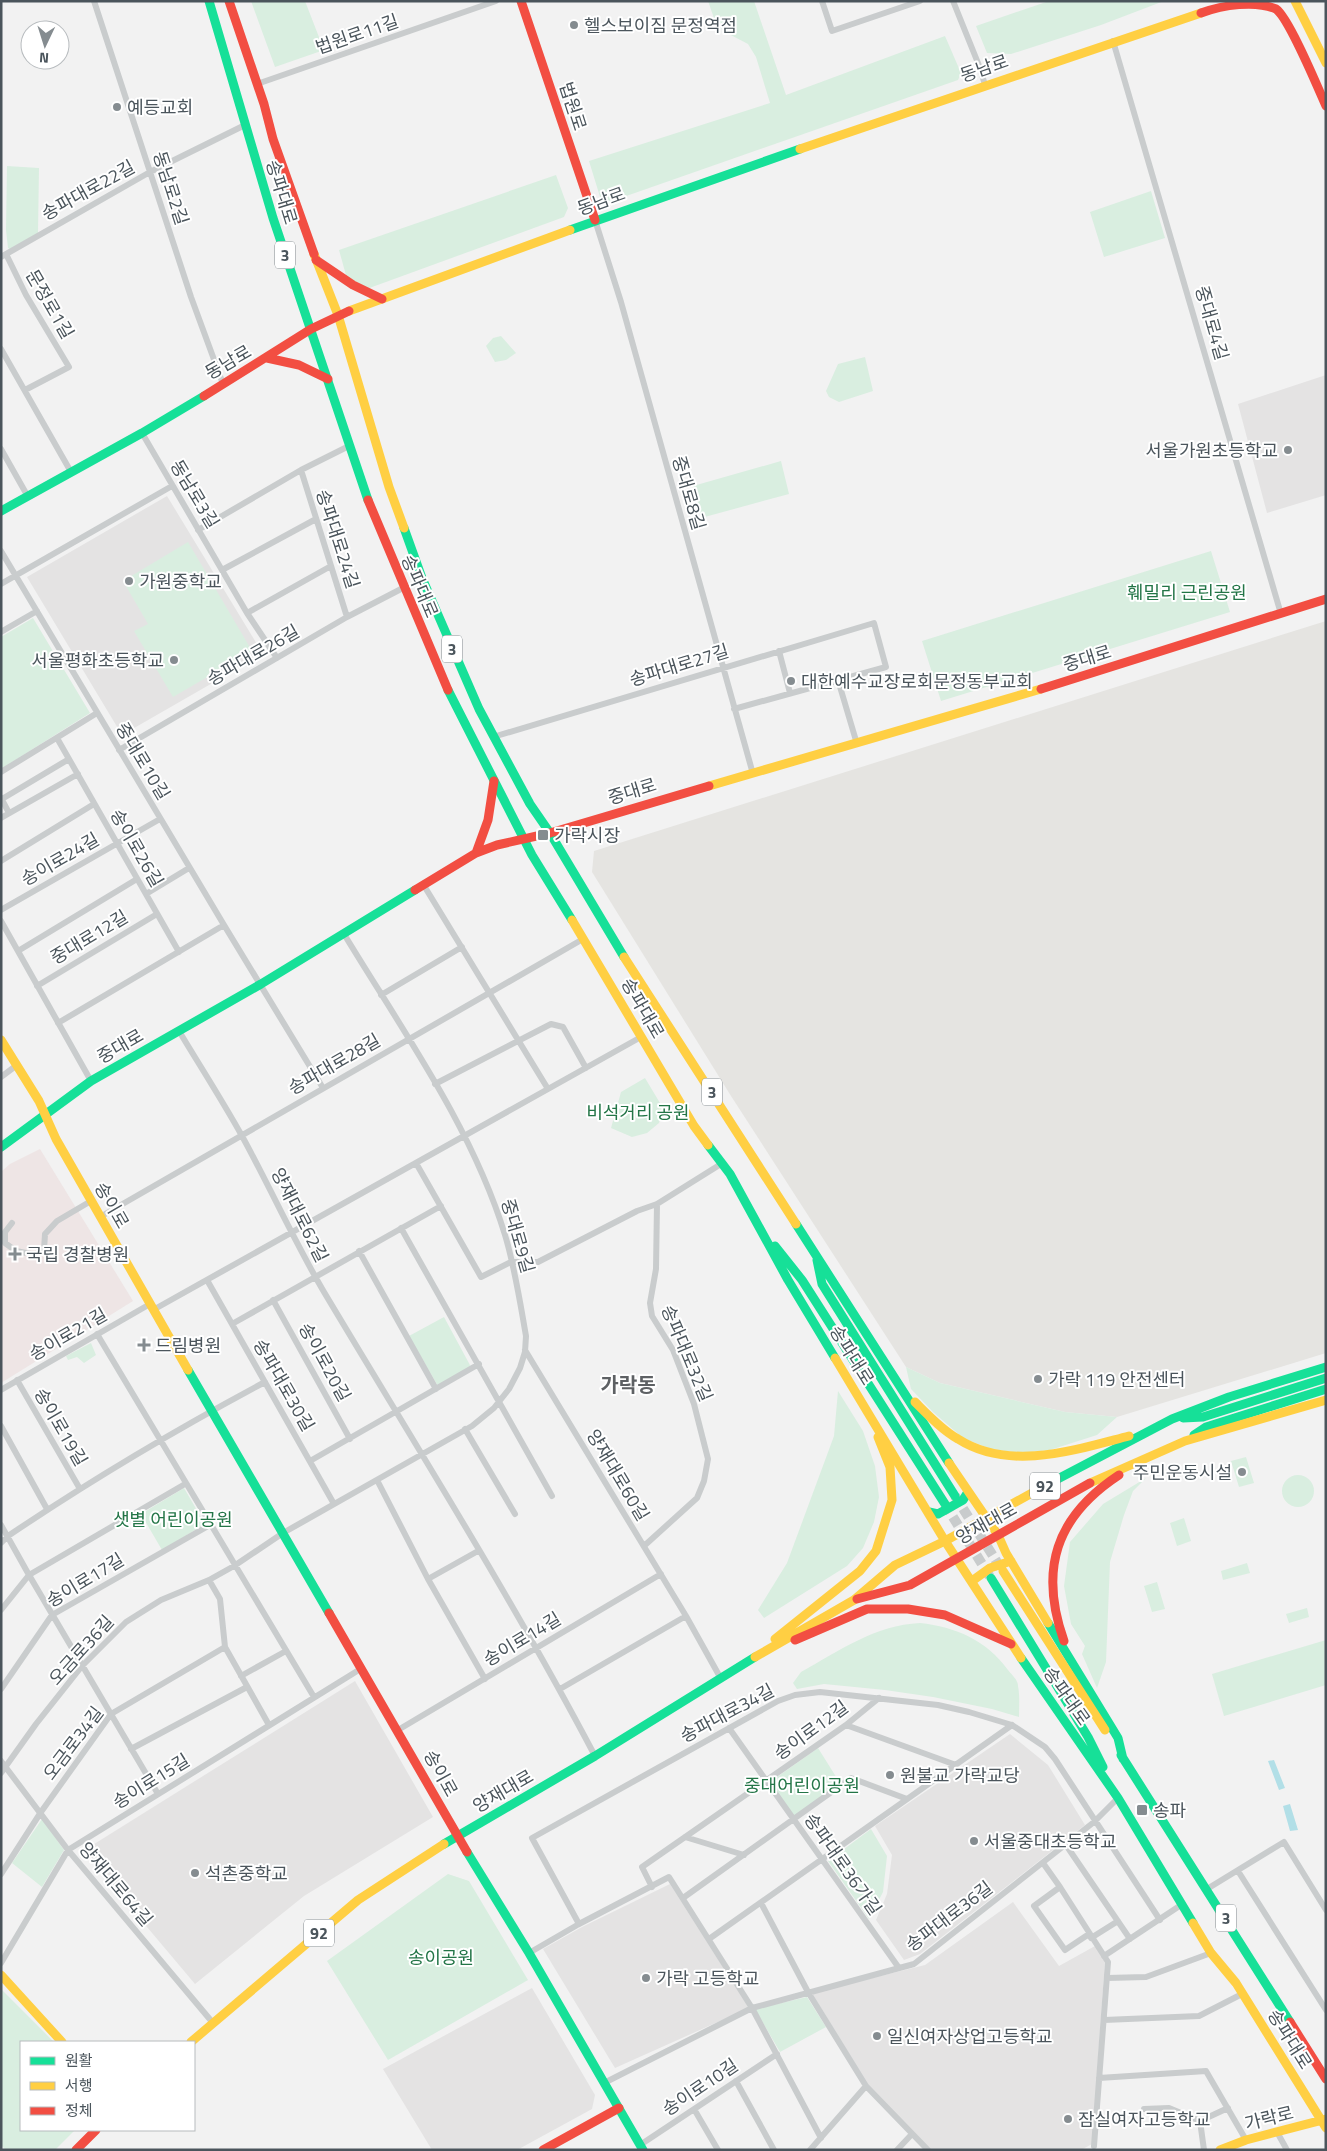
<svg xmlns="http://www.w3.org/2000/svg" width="1327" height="2151" viewBox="0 0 1327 2151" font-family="'Titillium Web','Noto Sans KR',sans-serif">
<rect width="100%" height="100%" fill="#f2f2f2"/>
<!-- commercial -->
<path fill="#e5e4e1" d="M 1326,621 L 1326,1353 L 1117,1417 L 1065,1412 L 940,1383 L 906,1367 L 731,1096 L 592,872 L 594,851 Z"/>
<!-- education -->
<path fill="#e4e3e3" d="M 1326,375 L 1326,495 L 1267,513 L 1238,404 Z
M 167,496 L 263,654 L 122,735 L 27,577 Z
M 355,1681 L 433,1817 L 304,1896 L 195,1984 L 83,1851 Z
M 1010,1734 L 1048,1765 L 1085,1825 L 920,1954 L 904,1960 L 876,1920 L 887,1894 L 892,1855 L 875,1826 Z
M 670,1884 L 749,2008 L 615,2068 L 543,1949 L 582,1927 Z
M 1013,1902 L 1059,1966 L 1095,1946 L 1105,1960 L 1092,2144 L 1081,2150 L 931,2150 L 868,2085 L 812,1993 L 925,1965 Z
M 532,1988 L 595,2095 L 592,2109 L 517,2150 L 432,2150 L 383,2069 Z"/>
<!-- medical -->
<path fill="#eee5e5" d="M 40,1149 L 133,1301 L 1,1383 L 1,1172 L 10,1164 Z"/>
<!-- green -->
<path fill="#d9eee0" d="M 251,1 L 305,1 L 324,50 L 275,67 Z
M 708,1 L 754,1 L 786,95 L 945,36 L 961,73 L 958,80 L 612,201 L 601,200 L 589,161 L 770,103 L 756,57 L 748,44 L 725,32 L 716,24 Z
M 1049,1 L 1164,1 L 1101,25 L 1011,54 L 987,53 L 976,26 Z
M 7,166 L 39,168 L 38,233 L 10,249 L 8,248 L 6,230 Z
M 556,175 L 568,208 L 564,217 L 364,290 L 349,286 L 339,250 Z
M 1151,191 L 1165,238 L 1104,257 L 1090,212 Z
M 501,336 L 516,353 L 506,360 L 495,362 L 486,346 L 493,338 Z
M 865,357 L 873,391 L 839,402 L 829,397 L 826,391 L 838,364 Z
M 781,461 L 789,494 L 701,518 L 693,486 Z
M 188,542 L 252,651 L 173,697 L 134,631 L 148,624 L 123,581 Z
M 1211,551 L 1230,612 L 941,701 L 922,641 Z
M 33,618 L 90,713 L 1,769 L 1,637 Z
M 645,1078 L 663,1108 L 659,1123 L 647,1133 L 632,1137 L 611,1128 L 621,1092 Z
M 444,1317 L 471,1367 L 438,1386 L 409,1336 Z
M 91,1343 L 96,1355 L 84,1363 L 77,1357 L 68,1360 L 66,1356 Z
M 906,1367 L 940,1383 L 1065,1412 L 1117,1417 L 1097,1435 L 1050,1450 L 1020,1453 L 991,1449 L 963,1438 L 933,1412 L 911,1389 Z
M 838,1391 L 863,1431 L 875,1466 L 879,1497 L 874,1522 L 863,1548 L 847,1566 L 764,1618 L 758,1610 L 787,1563 L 834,1436 Z
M 1246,1457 L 1254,1483 L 1239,1487 L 1231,1461 Z
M1282 1491a16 16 0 1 1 32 0a16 16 0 1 1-32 0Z
M 1146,1478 L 1133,1491 L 1124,1515 L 1110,1562 L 1106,1662 L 1097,1688 L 1082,1654 L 1085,1646 L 1071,1624 L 1064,1586 L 1070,1542 L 1103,1504 Z
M 184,1488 L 205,1524 L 162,1550 L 141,1514 Z
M 1184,1518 L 1191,1541 L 1177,1546 L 1170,1523 Z
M 1247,1563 L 1250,1573 L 1223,1580 L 1221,1571 Z
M 1157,1582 L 1165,1609 L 1152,1612 L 1144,1586 Z
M 1307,1608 L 1309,1617 L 1289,1623 L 1286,1614 Z
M 920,1623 C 956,1627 986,1640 1008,1670 C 1012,1675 1018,1680 1018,1686 C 1020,1696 1019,1707 1019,1717 L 992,1709 L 933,1697 L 885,1690 L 824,1684 L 797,1689 L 793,1683 L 801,1672 C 839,1651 875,1625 920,1623 Z
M 1326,1640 L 1326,1685 L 1224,1716 L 1212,1674 Z
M 818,1748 L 840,1783 L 794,1816 L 770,1782 Z
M 42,1819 L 64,1850 L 42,1887 L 12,1863 Z
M 871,1829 L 887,1856 L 883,1892 L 869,1919 L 828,1861 Z
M 448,1874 L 469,1881 L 528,1980 L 388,2060 L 327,1961 Z
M 1,1989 L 54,2042 L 21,2042 L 21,2130 L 75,2130 L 55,2150 L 6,2150 L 1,2145 Z
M 807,1997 L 826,2027 L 780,2052 L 755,2009 Z"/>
<!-- water -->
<path fill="#b2dfe7" d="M 1274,1760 L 1285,1788 L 1279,1790 L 1268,1761 Z
M 1290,1804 L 1298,1830 L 1290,1831 L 1283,1806 Z"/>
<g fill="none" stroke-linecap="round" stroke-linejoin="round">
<!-- primary-tunnel -->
<path stroke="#c8cbcc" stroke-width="10" stroke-dasharray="10 5" stroke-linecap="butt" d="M 955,1496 L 1002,1570
M 945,1504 L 990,1577"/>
<!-- street -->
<path stroke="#c9cccd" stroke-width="6" d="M 94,1 L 191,297 L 223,384
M 822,1 L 832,31 L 920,1
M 953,1 L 980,68 L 985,85
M 1113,41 L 1281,614
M 257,84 L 496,1
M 595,220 L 621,302 L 753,774
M 6,254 L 26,295 L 69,367 L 25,390
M 1,257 L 150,172 L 245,125
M 1,349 L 71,472
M 142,433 L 247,613 L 277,658
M 1,449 L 27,495
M 301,470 L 347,617
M 198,530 L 301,470 L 349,446
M 1,551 L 224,925 L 323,1088
M 222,570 L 316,519
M 1,584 L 172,486
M 247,613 L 331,566
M 1,632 L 37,611
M 779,651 L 790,693
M 838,680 L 857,744
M 493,737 L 874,623 L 886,667 L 734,709
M 57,738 L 179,952
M 119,750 L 347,617 L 403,588
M 1,772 L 97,713
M 1,798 L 9,813
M 2,799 L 69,759
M 1,818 L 78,774
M 1,861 L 94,804
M 423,884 L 548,1089
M 146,894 L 189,868
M 1,910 L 160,819
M 1,921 L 91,1081
M 18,951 L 137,879
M 37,986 L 157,914
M 381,995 L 462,947
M 58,1023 L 224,925
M 179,1031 C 200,1066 222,1100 242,1136 C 270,1187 294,1241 324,1292 C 416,1446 512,1598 595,1756
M 1,1077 L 17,1065
M 435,1084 L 551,1024 L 563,1027 L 586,1068
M 416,1163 L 481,1277 L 511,1262 L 538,1262 L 637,1211 L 657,1204 L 721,1164
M 100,1217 L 583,939
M 12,1223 L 5,1232 L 5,1243 L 16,1251 L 36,1255 L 44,1250 L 45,1234 L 57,1221 L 91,1201
M 401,1228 L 552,1496
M 359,1251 L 436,1389
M 207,1280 L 334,1504
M 273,1300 L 350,1439
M 153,1310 L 641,1037
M 232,1324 L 441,1206
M 97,1334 L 314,1697
M 525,1350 L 686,1616 L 720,1677
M 17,1380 L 80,1489
M 1,1390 L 150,1304
M 1,1426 L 47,1509
M 465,1429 L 515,1514
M 310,1461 L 479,1364
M 377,1480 L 428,1579 L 485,1679
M 1,1525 L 29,1575 L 158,1794
M 1,1543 L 8,1536 C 91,1480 177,1429 265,1382
M 644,1546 L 697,1498 L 704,1481 L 708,1459 L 694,1404 L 673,1350 L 652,1316 L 650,1303 L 656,1269 L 657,1204
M 428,1579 L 478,1551
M 209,1580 L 220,1599 L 225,1647 L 269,1725
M 1,1610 L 29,1575 L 185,1484
M 241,1676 L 286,1651
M 1,1689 L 52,1615 L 210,1525
M 560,1689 L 686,1616
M 846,1725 L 956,1765
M 729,1728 L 899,1968
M 398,1730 L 661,1574
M 131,1749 L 247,1687
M 1,1761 L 68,1850 L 213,2023
M 1,1773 L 36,1724 L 82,1666 L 126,1622 L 161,1600 L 209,1580 L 234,1566 L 283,1533 L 472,1426 L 494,1408 L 509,1389 L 520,1368 L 525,1352 L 526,1336 C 520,1302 515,1268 505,1235 C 472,1127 402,1030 344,934
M 685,1837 L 744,1855
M 1066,1845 L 1130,1939
M 1043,1863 L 1060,1887 L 1108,1962 L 1094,2146
M 1238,1871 L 1326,2010
M 1,1874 L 41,1812 L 111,1714 L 225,1647
M 652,1887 L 642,1867 L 846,1725 L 879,1698
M 1060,1887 L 1034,1906 L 1065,1950 L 1089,1934
M 1207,1889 L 1284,1842 L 1326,1910
M 683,1898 L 851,1778 L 907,1799
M 761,1903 L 808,1992 L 866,2086 L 928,2150
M 579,1924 L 532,1838 L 778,1701 L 795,1695 L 820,1692 L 938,1705 L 969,1712 L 1012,1725 L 1045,1747 L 1055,1759 L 1160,1920
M 1091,1938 L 1118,1921
M 709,1939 L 1012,1725
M 529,1953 L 579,1924 L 669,1877 L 752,2008 L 821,2138
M 1104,1956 L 1181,1905
M 1,1963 L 68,1850 L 362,1668
M 1107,1978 L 1146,1977 L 1211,1953
M 1104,2020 L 1199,2016 L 1242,1994
M 1099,2078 L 1206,2071 L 1246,2140
M 736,2081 L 774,2150
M 604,2083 L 752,2008 L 914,1964 L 1094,1822 L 1118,1798
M 694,2109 L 718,2150
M 1144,2109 L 1169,2108 L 1200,2121 L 1204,2150
M 1200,2121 L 1228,2108
M 1277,2132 L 1287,2150
M 640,2145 L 777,2054
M 810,2150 L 866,2086
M 897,2150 L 912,2134"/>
<!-- fast -->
<path stroke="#16e098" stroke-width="9" d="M 209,1 L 273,218 L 368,500
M 570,230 L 800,149
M 1,511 L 142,433 L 204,396
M 404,528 L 422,578 L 479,709 L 530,804 L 550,833 L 624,957
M 448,690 L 532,855 L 572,920
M 708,1145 L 730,1174 L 788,1280 L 835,1358
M 1,1147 L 91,1081 L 261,984 L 415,890
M 796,1224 L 949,1463
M 775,1246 L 802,1280 L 945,1504
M 817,1260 L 822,1284 L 955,1496
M 188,1370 L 329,1613
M 1183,1418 L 1203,1417 L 1326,1378
M 1194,1435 L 1206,1427 L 1326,1389
M 1050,1483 L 1172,1419 L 1229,1397 L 1326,1367
M 929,1512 L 938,1514 L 963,1500 L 968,1492
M 991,1578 L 1088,1737 L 1103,1767
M 1048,1623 L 1118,1738 L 1123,1759
M 1021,1658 L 1118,1798 L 1193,1923
M 1121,1755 L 1290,2022
M 444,1844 L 595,1756 L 755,1657
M 467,1852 L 529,1953 L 643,2150"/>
<!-- slow -->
<path stroke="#ffcf43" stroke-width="9" d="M 1295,1 L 1326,63
M 800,149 L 1201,13
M 314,254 L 338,315 L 389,487 L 404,528
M 349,311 L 570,230
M 709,786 L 1041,689
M 572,920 L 694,1126 L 708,1145
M 624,957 L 796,1224
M 1,1040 L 39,1101 L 56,1139 L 188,1370
M 835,1358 L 945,1541 L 1021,1658
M 915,1402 C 928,1415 942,1430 958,1439 C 1010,1472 1075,1450 1129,1436
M 949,1463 L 998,1535 L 1006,1553 L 1048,1623
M 1090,1483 L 1185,1441 L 1326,1400
M 1003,1571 L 1105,1730
M 972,1581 L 990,1568 L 1011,1561
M 775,1639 L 860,1571 L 876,1551 L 892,1500 L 890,1467 L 878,1437
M 755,1657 L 854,1600 L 895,1565 L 945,1541 L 1050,1483
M 1193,1923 L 1211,1953 L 1236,1983 L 1326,2128
M 1,1975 L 62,2042
M 191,2042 L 358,1900 L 444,1844
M 1220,2150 L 1246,2140 L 1326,2119"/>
<!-- jam -->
<path stroke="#f24e42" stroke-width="9" d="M 229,1 L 264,104 L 273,139 L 314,254
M 521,1 L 595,220
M 1201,13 C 1223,5 1255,0 1276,9 C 1289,18 1318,88 1326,106
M 316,260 L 353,285 L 382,299
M 267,358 L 299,365 L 328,379
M 204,396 L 311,329 L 349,311
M 368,500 L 448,690
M 1041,689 L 1326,599
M 476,853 L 488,820 L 494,781
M 415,890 L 476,853 L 497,845 L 550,833 L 709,786
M 857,1599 L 910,1585 L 1090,1483
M 329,1613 L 467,1852
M 795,1640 L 867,1609 L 908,1609 L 945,1615 L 1011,1644
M 1064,1641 C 1039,1570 1055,1517 1119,1475
M 1290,2022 L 1326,2079
M 76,2150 L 96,2130
M 543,2150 L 619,2108"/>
</g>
<!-- markers -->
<g fill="#858c90" stroke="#fff" stroke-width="2">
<circle cx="574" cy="25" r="5"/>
<circle cx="117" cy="107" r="5"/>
<circle cx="1288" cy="450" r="5"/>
<circle cx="129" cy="581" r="5"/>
<circle cx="174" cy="660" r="5"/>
<circle cx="791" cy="681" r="5"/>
<rect x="537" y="829" width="12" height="12" rx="2.5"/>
<path d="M12.5 1246.5h5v5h5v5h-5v5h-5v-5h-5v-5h5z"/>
<path d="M141.5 1337.5h5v5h5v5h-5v5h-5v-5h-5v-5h5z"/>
<circle cx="1038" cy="1379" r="5"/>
<circle cx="1242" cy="1472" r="5"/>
<circle cx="890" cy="1775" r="5"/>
<rect x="1136" y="1804" width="12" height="12" rx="2.5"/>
<circle cx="974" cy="1841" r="5"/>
<circle cx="195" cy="1873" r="5"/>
<circle cx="646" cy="1978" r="5"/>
<circle cx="877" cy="2036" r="5"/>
<circle cx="1068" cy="2119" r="5"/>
</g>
<g text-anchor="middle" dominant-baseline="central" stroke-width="4" stroke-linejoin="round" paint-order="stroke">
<!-- shield labels -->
<g fill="#fff" stroke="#81888d" stroke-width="1">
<rect x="275" y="241.5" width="20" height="27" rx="4"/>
<rect x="442" y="635.5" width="20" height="27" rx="4"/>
<rect x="702" y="1078.5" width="20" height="27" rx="4"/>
<rect x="1030" y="1472.5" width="30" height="27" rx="4"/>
<rect x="1216" y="1904.5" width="20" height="27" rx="4"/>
<rect x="304" y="1919.5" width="30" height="27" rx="4"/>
</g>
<g font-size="16" font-weight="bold" fill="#4b555c">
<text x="285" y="255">3</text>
<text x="452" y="649">3</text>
<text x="712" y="1092">3</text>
<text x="1045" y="1486">92</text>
<text x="1226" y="1918">3</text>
<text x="319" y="1933">92</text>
</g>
<!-- poi labels -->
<g font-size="18" fill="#4b555c" stroke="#fff" text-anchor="start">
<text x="584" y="25">헬스보이짐 문정역점</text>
<text x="127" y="107">예등교회</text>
<text x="1278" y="450" text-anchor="end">서울가원초등학교</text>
<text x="139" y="581">가원중학교</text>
<text x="164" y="660" text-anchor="end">서울평화초등학교</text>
<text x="801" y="681">대한예수교장로회문정동부교회</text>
<text x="554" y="835">가락시장</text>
<text x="26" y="1254">국립 경찰병원</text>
<text x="155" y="1345">드림병원</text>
<text x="1048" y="1379">가락 119 안전센터</text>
<text x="1232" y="1472" text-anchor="end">주민운동시설</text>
<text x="900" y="1775">원불교 가락교당</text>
<text x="1153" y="1810">송파</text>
<text x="984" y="1841">서울중대초등학교</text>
<text x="205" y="1873">석촌중학교</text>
<text x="656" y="1978">가락 고등학교</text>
<text x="887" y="2036">일신여자상업고등학교</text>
<text x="1078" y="2119">잠실여자고등학교</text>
</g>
<!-- street labels -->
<g font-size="18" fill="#4b555c" stroke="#fff">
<text transform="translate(357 34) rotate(-19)">법원로11길</text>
<text transform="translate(984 68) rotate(-19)">동남로</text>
<text transform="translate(573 106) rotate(72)">법원로</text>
<text transform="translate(171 188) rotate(72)">동남로2길</text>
<text transform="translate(88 190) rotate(-29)">송파대로22길</text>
<text transform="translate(282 192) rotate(73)">송파대로</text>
<text transform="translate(601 201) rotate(-20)">동남로</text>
<text transform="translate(50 304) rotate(60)">문정로1길</text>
<text transform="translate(1212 323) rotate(74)">중대로4길</text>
<text transform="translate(228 362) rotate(-30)">동남로</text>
<text transform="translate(689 493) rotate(74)">중대로8길</text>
<text transform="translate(195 494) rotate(59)">동남로3길</text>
<text transform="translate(338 539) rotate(72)">송파대로24길</text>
<text transform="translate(420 586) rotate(67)">송파대로</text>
<text transform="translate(253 655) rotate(-30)">송파대로26길</text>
<text transform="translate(1087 658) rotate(-17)">중대로</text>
<text transform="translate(679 665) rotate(-17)">송파대로27길</text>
<text transform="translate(143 761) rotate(59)">중대로10길</text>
<text transform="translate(632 791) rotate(-17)">중대로</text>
<text transform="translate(137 848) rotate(60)">송이로26길</text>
<text transform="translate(60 859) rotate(-30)">송이로24길</text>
<text transform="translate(89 937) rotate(-31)">중대로12길</text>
<text transform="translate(643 1008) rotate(60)">송파대로</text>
<text transform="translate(120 1046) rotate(-30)">중대로</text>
<text transform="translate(334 1064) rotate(-30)">송파대로28길</text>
<text transform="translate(112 1205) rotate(60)">송이로</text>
<text transform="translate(300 1215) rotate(63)">양재대로62길</text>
<text transform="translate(518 1236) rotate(74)">중대로9길</text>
<text transform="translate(68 1334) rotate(-30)">송이로21길</text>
<text transform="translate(687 1353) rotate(67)">송파대로32길</text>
<text transform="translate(852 1355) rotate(58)">송파대로</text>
<text transform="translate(325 1362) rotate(61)">송이로20길</text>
<text transform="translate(284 1385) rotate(60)">송파대로30길</text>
<text transform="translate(61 1427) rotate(60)">송이로19길</text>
<text transform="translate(618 1475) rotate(59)">양재대로60길</text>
<text transform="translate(986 1523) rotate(-29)">양재대로</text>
<text transform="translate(85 1580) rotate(-31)">송이로17길</text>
<text transform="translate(522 1639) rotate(-31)">송이로14길</text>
<text transform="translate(81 1650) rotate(-48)">오금로36길</text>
<text transform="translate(1067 1696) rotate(55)">송파대로</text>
<text transform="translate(727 1713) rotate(-28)">송파대로34길</text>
<text transform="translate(811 1730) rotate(-36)">송이로12길</text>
<text transform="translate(73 1743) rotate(-53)">오금로34길</text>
<text transform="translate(441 1773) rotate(61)">송이로</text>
<text transform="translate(151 1781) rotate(-32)">송이로15길</text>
<text transform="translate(503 1791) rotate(-30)">양재대로</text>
<text transform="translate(843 1864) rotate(55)">송파대로36가길</text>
<text transform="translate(116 1884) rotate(50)">양재대로64길</text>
<text transform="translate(949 1916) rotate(-37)">송파대로36길</text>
<text transform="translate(1290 2039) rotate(58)">송파대로</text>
<text transform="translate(700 2087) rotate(-34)">송이로10길</text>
<text transform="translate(1269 2118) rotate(-14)">가락로</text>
</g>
<!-- park labels -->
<g font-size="18" fill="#237547" stroke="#fff">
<text x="1187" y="592">훼밀리 근린공원</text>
<text x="638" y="1112">비석거리 공원</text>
<text x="173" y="1519">샛별 어린이공원</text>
<text x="802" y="1785">중대어린이공원</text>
<text x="441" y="1957">송이공원</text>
</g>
<!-- quarter labels -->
<g font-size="20" font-weight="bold" fill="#5e6164" stroke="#fff">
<text x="628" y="1384">가락동</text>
</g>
</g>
<!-- border -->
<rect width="1327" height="2151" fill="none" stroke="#4b555c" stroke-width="5"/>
<!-- legend -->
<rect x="20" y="2041" width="175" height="90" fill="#ffffff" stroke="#b7bbbe"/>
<rect x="30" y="2057" width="25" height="8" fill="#16e098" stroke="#b7bbbe"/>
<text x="65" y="2066" font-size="15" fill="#4b555c">원활</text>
<rect x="30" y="2082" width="25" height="8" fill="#ffcf43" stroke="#b7bbbe"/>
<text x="65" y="2091" font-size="15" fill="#4b555c">서행</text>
<rect x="30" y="2107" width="25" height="8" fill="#f24e42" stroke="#b7bbbe"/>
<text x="65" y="2116" font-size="15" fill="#4b555c">정체</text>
<!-- north arrow -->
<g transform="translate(45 45) rotate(184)"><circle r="24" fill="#ffffff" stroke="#b7bbbe"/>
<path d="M0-4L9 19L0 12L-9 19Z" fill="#858c90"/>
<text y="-8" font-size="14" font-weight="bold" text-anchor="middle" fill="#4b555c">N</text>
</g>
</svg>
